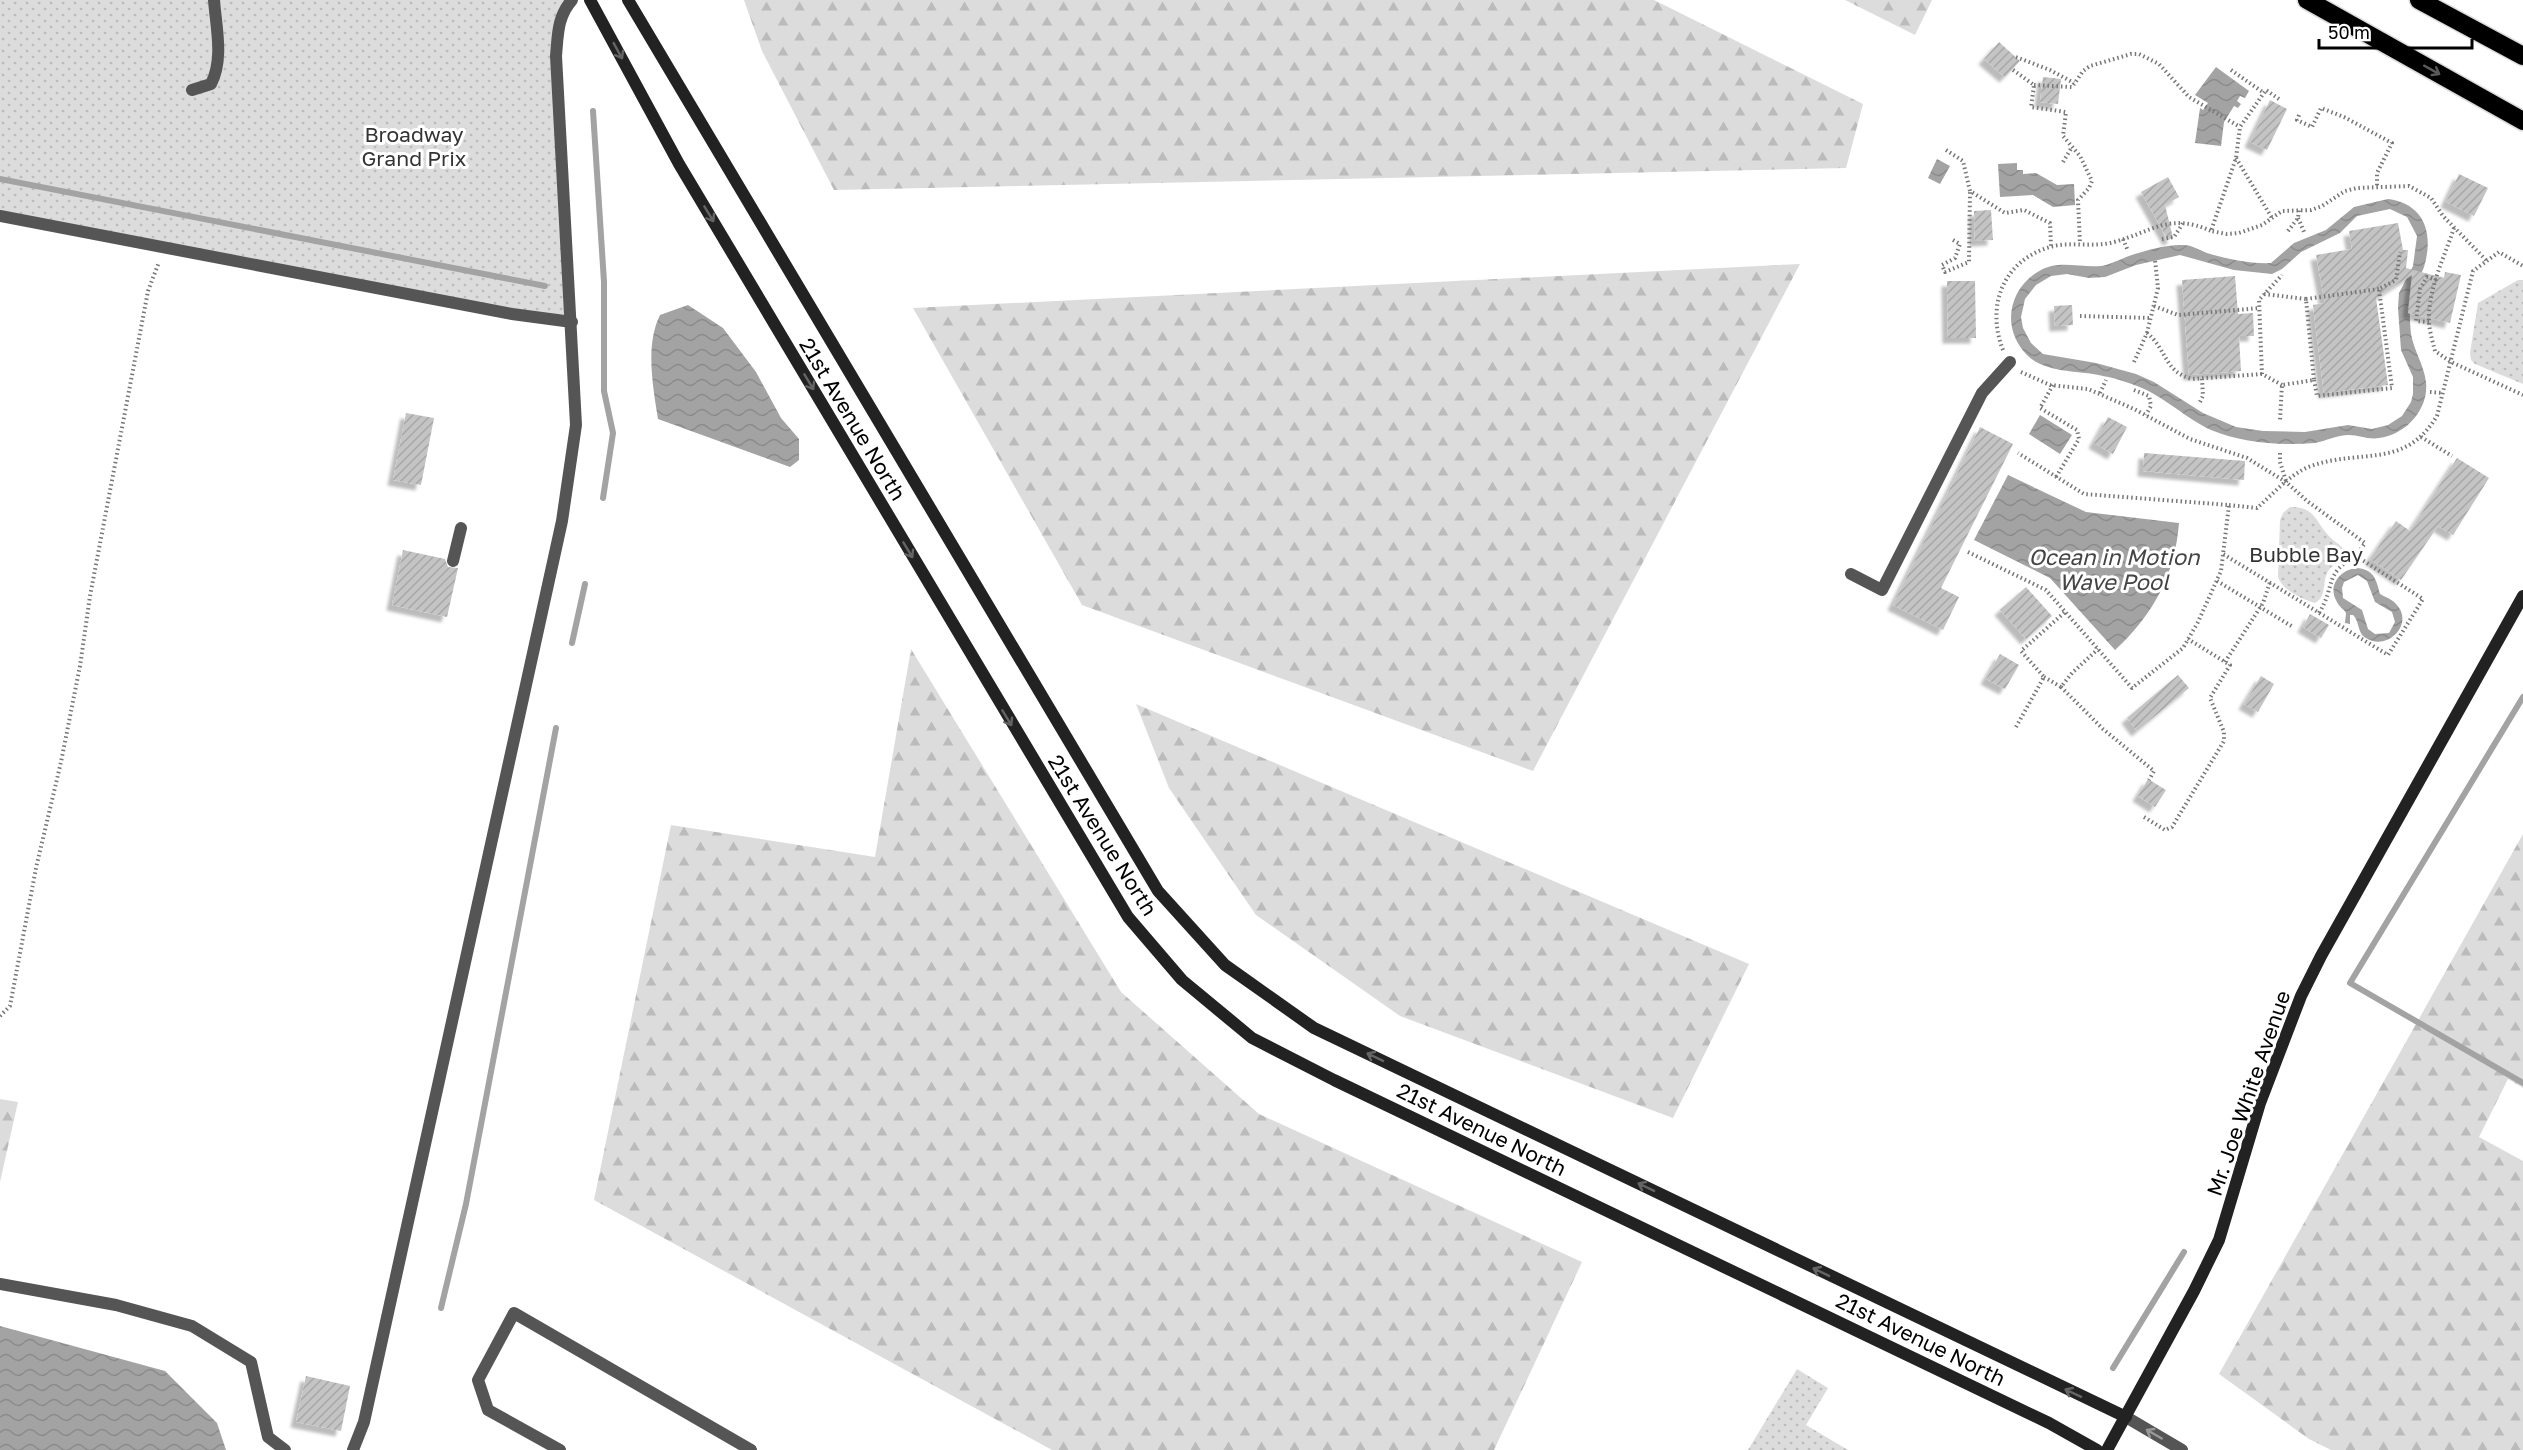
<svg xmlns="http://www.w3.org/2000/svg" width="2523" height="1450" viewBox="0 0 2523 1450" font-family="'Golos Text',sans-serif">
<defs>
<pattern id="grass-dots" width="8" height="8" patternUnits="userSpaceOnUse" patternTransform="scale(1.5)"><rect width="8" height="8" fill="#dcdcdc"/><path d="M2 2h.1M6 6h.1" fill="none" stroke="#bbb" stroke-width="1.8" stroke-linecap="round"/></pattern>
<pattern id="forest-firs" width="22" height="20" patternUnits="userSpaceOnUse" patternTransform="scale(1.5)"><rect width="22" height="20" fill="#dcdcdc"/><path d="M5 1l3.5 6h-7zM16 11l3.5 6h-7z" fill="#bbb"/></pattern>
<pattern id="water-waves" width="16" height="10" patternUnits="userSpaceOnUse" patternTransform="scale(1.5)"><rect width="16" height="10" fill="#a3a3a3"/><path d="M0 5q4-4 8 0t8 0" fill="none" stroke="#8b8b8b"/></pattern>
<pattern id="building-hatch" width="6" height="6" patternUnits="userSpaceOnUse" patternTransform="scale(1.5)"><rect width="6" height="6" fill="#c4c4c4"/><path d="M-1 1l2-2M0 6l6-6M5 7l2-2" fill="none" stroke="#a7a7a7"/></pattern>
<filter id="shadow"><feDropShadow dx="-5.5" dy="5.5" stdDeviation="1.5" flood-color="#0004"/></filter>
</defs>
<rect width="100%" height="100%" fill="#fff"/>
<!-- grass -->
<path fill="url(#grass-dots)" d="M 0,0 L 572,0 L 559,23 L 572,322 L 0,216 Z
M 2518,280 L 2523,280 L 2523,384 L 2475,364 L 2471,360 L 2470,353 L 2478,303 Z
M 2290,507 C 2316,506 2316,524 2331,538 C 2336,543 2341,544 2344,551 C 2343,561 2332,563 2327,573 C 2322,585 2327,596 2315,603 C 2303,600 2282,590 2278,577 L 2280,520 L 2283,513 Z
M 1797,1369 L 1828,1388 L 1806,1425 L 1848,1450 L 1748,1450 Z"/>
<!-- forest -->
<path fill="url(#forest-firs)" d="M 744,0 L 1654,0 L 1863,104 L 1846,168 L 834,190 L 762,51 Z
M 1845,0 L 1932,0 L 1915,35 Z
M 1800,264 L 1533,771 L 1082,605 L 913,308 Z
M 911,649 L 1121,992 L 1259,1114 L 1582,1262 L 1494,1450 L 1052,1450 L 594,1200 L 671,825 L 875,857 Z
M 1136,704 L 1749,964 L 1673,1118 L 1400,1016 L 1256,915 L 1169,788 Z
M 2523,834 L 2523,1088 L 2508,1079 L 2479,1137 L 2523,1161 L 2523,1450 L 2331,1450 L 2309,1439 L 2219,1374 Z
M 0,1099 L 18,1102 L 0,1182 Z"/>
<!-- water -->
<path fill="url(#water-waves)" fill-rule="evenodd" d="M 2216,67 L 2249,91 L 2245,98 L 2240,96 L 2237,101 L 2241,104 L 2238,108 L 2234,106 L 2224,122 L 2221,146 L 2195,143 L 2200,108 L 2203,110 L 2208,103 L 2195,95 Z
M 1937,159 L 1950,166 L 1940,184 L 1928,178 Z
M 2017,163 L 2017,170 L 2023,170 L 2023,174 L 2036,173 L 2057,185 L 2074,184 L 2075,205 L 2053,207 L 2033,195 L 2000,197 L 1998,164 Z
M 2388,199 C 2425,204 2434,234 2424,267 C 2420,278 2413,287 2411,299 C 2409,311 2410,323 2411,334 C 2414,351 2424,365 2426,382 C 2429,410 2405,435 2379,438 C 2369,440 2359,435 2349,435 C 2337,435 2326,441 2315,443 C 2281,446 2242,443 2211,430 C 2185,418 2164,396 2137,386 C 2126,382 2115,378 2103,376 C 2079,370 2046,374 2027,355 C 2000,328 2009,287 2041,270 C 2060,260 2080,268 2101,266 C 2109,265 2116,261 2124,258 C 2138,252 2168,244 2183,245 C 2192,245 2199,250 2207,253 C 2226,259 2251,264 2271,263 L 2294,243 L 2326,230 L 2354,207 ZM 2390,209 L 2407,217 L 2417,236 L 2413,266 L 2399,293 L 2398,308 L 2401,350 L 2413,377 L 2413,394 L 2411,402 L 2402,416 L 2388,425 L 2372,429 L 2348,425 L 2305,432 L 2263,431 L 2236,427 L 2203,413 L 2154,382 L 2136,374 L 2096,363 L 2043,354 L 2031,343 L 2023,328 L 2021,317 L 2025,299 L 2036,285 L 2051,276 L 2067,274 L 2089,278 L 2105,277 L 2136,265 L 2180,255 L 2234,270 L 2272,274 L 2282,269 L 2301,252 L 2340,233 L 2357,216 Z
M 688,305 L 723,328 L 756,372 L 781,418 L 799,439 L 799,460 L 790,467 L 658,419 C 653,387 645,345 660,315 Z
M 2040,415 L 2072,435 L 2060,454 L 2029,434 Z
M 2008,475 L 2086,512 L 2179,523 C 2175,575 2153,615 2115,650 L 2050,578 L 1974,540 Z
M 2356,568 C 2374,569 2376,579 2380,594 C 2385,597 2392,599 2396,604 C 2415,623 2388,652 2366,638 C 2357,633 2360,622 2353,615 L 2350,615 L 2350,624 L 2345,623 C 2345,620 2346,616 2346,613 C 2344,609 2339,607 2337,602 C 2327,586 2340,570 2356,568 ZM 2358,575 L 2367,581 L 2375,602 L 2392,612 L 2395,622 L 2389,633 L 2375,634 L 2368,629 L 2362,610 L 2343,598 L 2342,588 L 2344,582 Z
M 0,1326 L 165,1371 L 217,1423 L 226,1450 L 0,1450 Z"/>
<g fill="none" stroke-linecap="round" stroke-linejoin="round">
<!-- stream -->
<path stroke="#a3a3a3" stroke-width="6" d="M 593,111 L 604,282 L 604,391 L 613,433 L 603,498
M 0,179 L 545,286
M 572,643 L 585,584
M 2523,697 L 2350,983 L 2523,1083
M 441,1308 L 466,1204 L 556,728
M 2113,1368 L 2184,1252"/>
</g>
<!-- building -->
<path fill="url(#building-hatch)" filter="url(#shadow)" d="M 1999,42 L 2020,61 L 2005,77 L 1984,59 Z
M 2043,77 L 2061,79 L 2058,104 L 2040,102 Z
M 2270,100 L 2287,109 L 2267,150 L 2250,142 Z
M 2459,174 L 2488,188 L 2474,216 L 2446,202 Z
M 2168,177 L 2179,197 L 2165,205 L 2173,238 L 2168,240 L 2141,192 Z
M 1991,210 L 1993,240 L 1975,241 L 1974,211 Z
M 2398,223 L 2403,250 L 2408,250 L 2406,268 L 2444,278 L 2445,272 L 2461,275 L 2450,323 L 2408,313 L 2412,275 L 2376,298 L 2388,385 L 2324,393 L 2313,305 L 2325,303 L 2316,255 L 2352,249 L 2349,231 Z
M 2235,276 L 2238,314 L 2253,313 L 2254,336 L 2239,336 L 2241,371 L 2189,375 L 2182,280 Z
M 1947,281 L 1975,281 L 1976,338 L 1948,338 Z
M 2072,305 L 2073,325 L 2055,326 L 2054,306 Z
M 406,413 L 434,418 L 421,485 L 393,480 Z
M 2108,417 L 2127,427 L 2113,454 L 2094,443 Z
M 1980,427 L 2013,444 L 1941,588 L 1959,597 L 1943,630 L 1893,605 Z
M 2144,453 L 2245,461 L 2244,480 L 2143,471 Z
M 2457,458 L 2489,478 L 2453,535 L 2438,526 L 2401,580 L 2370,559 L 2396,521 L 2410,531 Z
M 403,550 L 445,559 L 448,567 L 458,568 L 447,617 L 392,605 Z
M 2026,587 L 2052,616 L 2026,639 L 2000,610 Z
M 2310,614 L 2329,625 L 2321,638 L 2303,627 Z
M 2000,654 L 2019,665 L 2005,689 L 1986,679 Z
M 2178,675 L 2189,688 L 2137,731 L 2127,718 Z
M 2261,676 L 2274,684 L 2258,712 L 2244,704 Z
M 2148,779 L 2166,790 L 2155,807 L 2138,796 Z
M 306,1376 L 350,1386 L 341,1431 L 296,1422 Z"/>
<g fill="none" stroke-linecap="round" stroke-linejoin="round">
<!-- highway casing -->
<g stroke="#dbdbdb" stroke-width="21">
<path id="highway" d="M 2307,0 L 2523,121
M 2419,0 L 2523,56"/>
</g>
<!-- path -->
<path stroke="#777" stroke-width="4" stroke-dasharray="1.5 3" stroke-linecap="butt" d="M 2016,57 L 2050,70 L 2074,83
M 2013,70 L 2034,85 L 2031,107 L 2066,112 L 2063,136 L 2080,156 L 2092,181 L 2089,188 L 2078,200 L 2080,244
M 2231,70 L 2264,93
M 2034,85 L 2072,87 L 2083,71 L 2090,66 L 2131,54 L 2139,54 L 2159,64 L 2189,97 L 2240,127
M 2279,99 L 2266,90 L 2240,127 L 2236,158 L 2211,231 L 2227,234 L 2239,233 L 2262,225 L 2282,211 L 2311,210 L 2322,206 L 2345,191 L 2357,188 L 2409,186 L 2431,198 L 2443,216 L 2487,261
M 2299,115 L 2297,120 L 2312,127 L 2321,108 L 2344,117 L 2392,143 L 2377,173 L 2377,187
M 1946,150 L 1963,161 L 1970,191 L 2005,213 L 2024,210 L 2050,223 L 2051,246
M 2236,158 L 2272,218
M 2063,162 L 2072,147
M 2298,218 L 2305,234
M 2454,228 C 2445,255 2430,286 2429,314 C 2428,327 2432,339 2435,351 L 2451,362 L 2523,395
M 2288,231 L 2298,218 L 2299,210
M 2123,239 L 2128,251
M 2162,239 L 2174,237 L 2183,223
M 1953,240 L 1960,244 L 1955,258 L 1942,265 L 1945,272 L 1969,262 L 1970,191
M 2264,294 L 2306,299 L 2314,380 L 2282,385 L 2280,420
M 2306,299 L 2379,289
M 2154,306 L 2178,315 L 2260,308
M 2080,316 L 2152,318
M 2429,322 L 2416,321 L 2420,289 L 2427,277 L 2437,280
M 2147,333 L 2158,288 L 2155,260
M 2003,350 C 1986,307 2002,261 2050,247 C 2070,241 2094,248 2114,242 C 2152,232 2169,212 2211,231
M 2134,362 L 2147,333 C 2167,349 2164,372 2192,379 L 2262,374
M 2021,372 L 2050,385 L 2088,389 L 2134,409 L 2190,439 L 2247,458 L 2286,482 L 2307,501 L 2365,543 L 2356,556 L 2423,599 L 2388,655 L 2223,554
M 2314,380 L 2317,396 L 2392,388 L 2379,289 L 2396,280 L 2400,252
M 2053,385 L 2040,408 L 2077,430 L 2079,439 L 2056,477
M 2282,385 L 2262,374 L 2259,300 L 2282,275
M 2134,390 L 2149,396 L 2151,406 L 2146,415
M 2430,392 L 2443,393
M 2100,393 L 2106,380
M 2200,402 L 2203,396 L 2202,379
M 2421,437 L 2452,456
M 2280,453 L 2280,462 L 2286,481
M 2229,505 L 2257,508 C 2273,494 2291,473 2311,466 C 2362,448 2404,470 2437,416 L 2473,271 L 2499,252 L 2523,266
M 1968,552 L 2046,590 L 2132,688 L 2183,648 L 2198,622 L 2221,571 L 2229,505 L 2084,494 L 2018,453
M 2217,581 L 2293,627
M 2319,613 C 2336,586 2323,574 2356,556
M 2225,662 L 2263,603 L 2270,582
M 2044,677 L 2061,687 L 2072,673 L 2098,649
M 2061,687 L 2103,729 L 2154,771 L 2149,780
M 2016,727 L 2044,677 L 2021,651 L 2065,612
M 2144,817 L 2165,830 L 2172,827 L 2224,741 L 2224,732 L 2210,698 L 2230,665 L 2188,639
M 0,1016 L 10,1006 L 36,868 L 61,762 L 80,666 L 90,596 L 148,291 L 159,262"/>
<!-- lane -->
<path stroke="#555" stroke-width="12" d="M 192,90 L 211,84 C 224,59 216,27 214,0
M 0,216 L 512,314 L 572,322
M 453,561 L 461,528
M 1851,574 L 1882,590 L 1982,393 L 2010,362
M 0,1284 L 116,1305 L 192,1326 L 251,1362 L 268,1437 L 285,1450
M 353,1450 L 364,1422 L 562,521 L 576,425 L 556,56 C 558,35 557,17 572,0
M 560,1450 L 488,1410 L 478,1380 L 514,1313 L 751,1450"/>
<!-- street -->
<path stroke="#555" stroke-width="12" d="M 2126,1417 L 2182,1450"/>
<!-- secondary -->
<path stroke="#222" stroke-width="12" d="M 590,0 L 679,164 L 1128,917 L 1182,980 L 1252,1038 L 1334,1080 L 2049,1423 L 2097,1450
M 628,0 L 1158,891 L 1225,965 L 1314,1028 L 2126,1417
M 2107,1450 L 2194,1291 L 2219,1240 L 2260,1103 L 2301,996 L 2321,956 L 2523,596"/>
<!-- highway -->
<use href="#highway" stroke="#000" stroke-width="18"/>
</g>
<!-- one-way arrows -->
<defs><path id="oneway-shaft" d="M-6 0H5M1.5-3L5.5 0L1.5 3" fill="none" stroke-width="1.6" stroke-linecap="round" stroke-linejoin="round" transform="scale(1.5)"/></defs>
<g stroke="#646464">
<use href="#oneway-shaft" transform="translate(618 51) rotate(61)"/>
<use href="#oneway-shaft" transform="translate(709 214) rotate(59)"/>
<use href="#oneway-shaft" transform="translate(809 382) rotate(59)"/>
<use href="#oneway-shaft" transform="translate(908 550) rotate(59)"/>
<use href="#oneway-shaft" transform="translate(1007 718) rotate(59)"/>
<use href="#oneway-shaft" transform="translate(1375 1057) rotate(-154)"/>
<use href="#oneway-shaft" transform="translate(1646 1187) rotate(-154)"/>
<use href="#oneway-shaft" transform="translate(1821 1272) rotate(-154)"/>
<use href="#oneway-shaft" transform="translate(2073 1393) rotate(-155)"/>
</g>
<use stroke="#595959" href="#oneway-shaft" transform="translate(2432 70) rotate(29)"/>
<use stroke="#999" href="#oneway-shaft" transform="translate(2154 1434) rotate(-150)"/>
<g text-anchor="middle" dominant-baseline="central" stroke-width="6" stroke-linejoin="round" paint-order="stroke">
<!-- park labels -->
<g font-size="21" fill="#333" stroke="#fff">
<text x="414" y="134">Broadway<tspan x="414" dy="24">Grand Prix</tspan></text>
<text x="2306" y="554">Bubble Bay</text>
</g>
<!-- street labels -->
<g font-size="21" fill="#000" stroke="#fff">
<text transform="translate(853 419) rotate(59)">21st Avenue North</text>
<text transform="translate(1103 835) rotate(58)">21st Avenue North</text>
<text transform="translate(2248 1093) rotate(-71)">Mr. Joe White Avenue</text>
<text transform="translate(1482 1129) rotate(26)">21st Avenue North</text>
<text transform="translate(1921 1339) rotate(26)">21st Avenue North</text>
</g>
<!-- water labels -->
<g font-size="22" font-style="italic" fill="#444" stroke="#fff">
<text x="2114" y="556">Ocean in Motion<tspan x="2114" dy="25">Wave Pool</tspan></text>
</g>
</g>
<!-- scale -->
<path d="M2319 39v9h153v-9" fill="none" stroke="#000000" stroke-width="3"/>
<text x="2328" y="39" font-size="18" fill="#000000" stroke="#ffffff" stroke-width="4.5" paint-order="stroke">50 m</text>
</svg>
